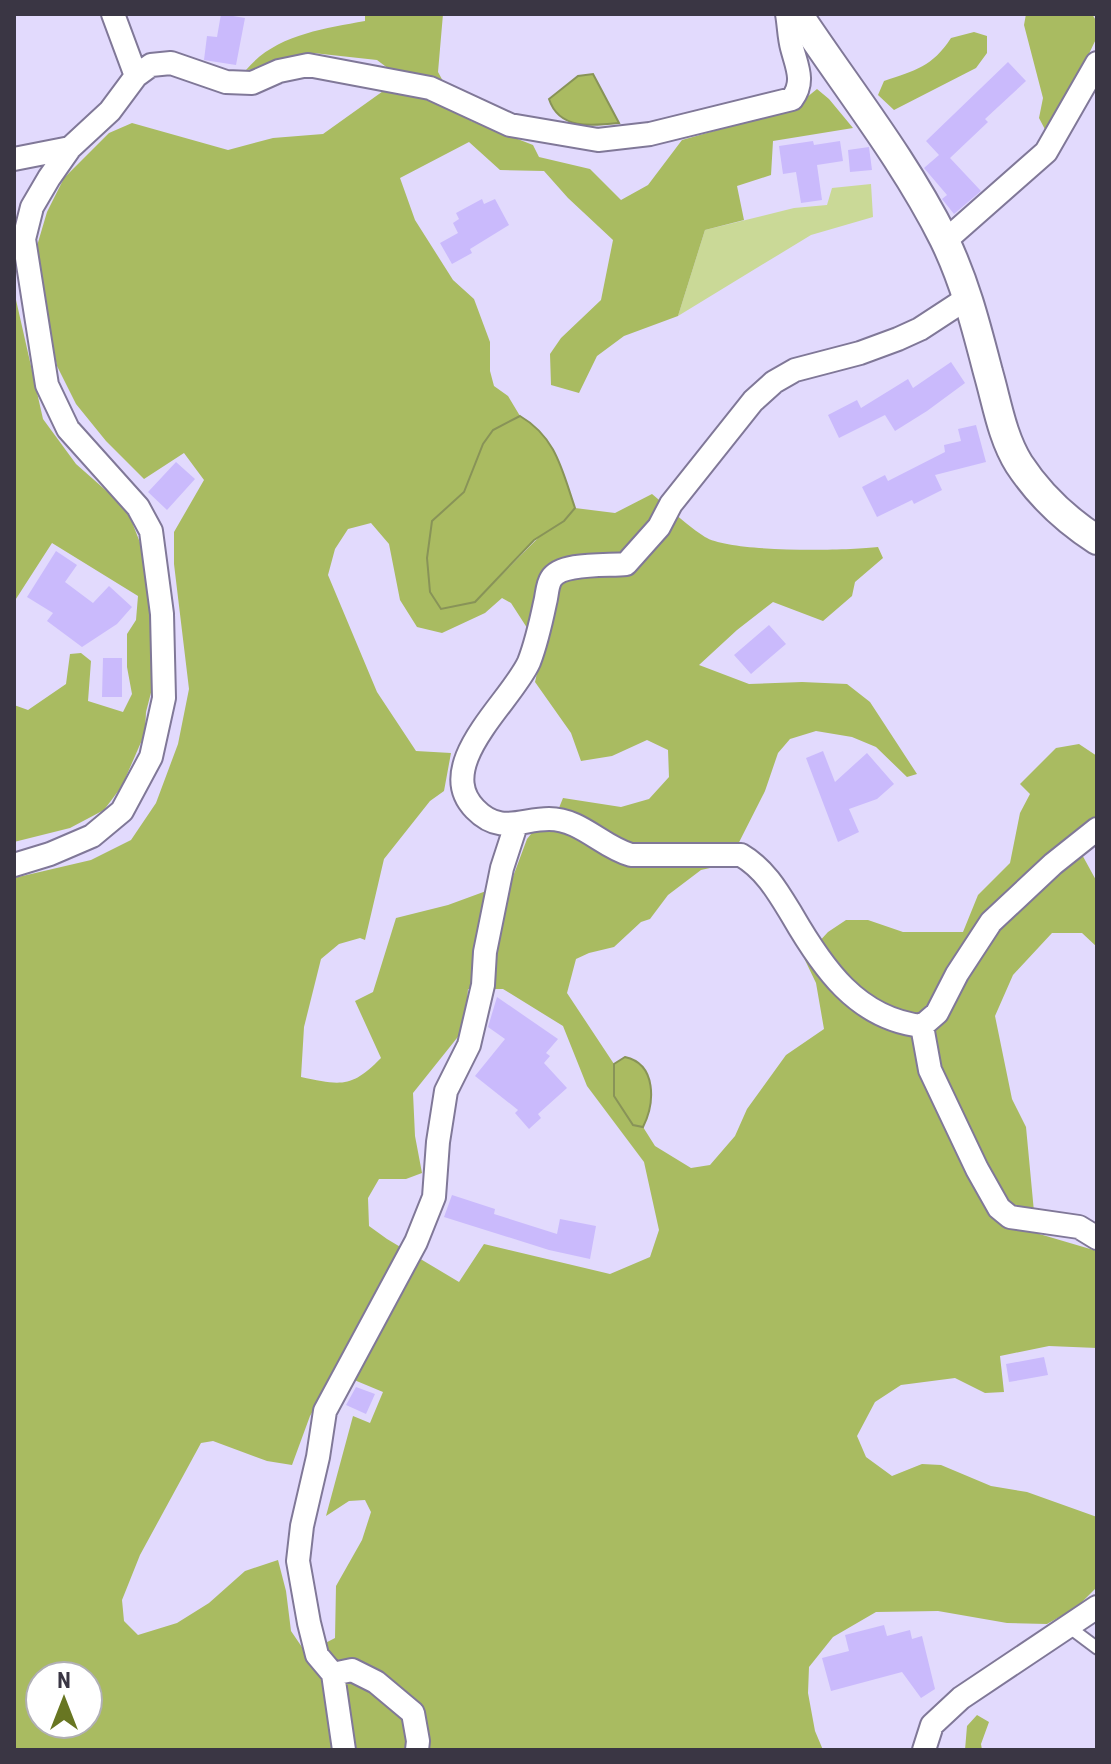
<svg xmlns="http://www.w3.org/2000/svg" width="1111" height="1764" viewBox="0 0 1111 1764" font-family="'Roboto Condensed',sans-serif">
<rect width="100%" height="100%" fill="#e2dafd"/>
<!-- green -->
<path fill="#cad997" d="M 871,184 L 873,217 L 811,235 L 678,316 L 705,230 L 794,208 L 827,205 L 832,188 Z"/>
<!-- forest -->
<path fill="#a9bb61" fill-rule="evenodd" d="M 365,14 L 443,14 L 438,72 L 460,112 L 471,121 L 533,145 L 539,157 L 590,169 L 621,200 L 648,185 L 682,140 L 771,115 L 801,102 L 817,89 L 829,99 L 853,128 L 773,141 L 771,175 L 737,186 L 744,220 L 705,230 L 678,316 L 624,336 L 597,356 L 579,393 L 551,385 L 550,354 L 561,338 L 601,300 L 613,240 L 568,198 L 544,171 L 500,170 L 469,142 L 400,178 L 415,220 L 453,280 L 474,299 L 490,342 L 490,371 L 494,386 L 508,396 L 520,416 L 493,430 L 483,444 L 464,492 L 432,521 L 475,602 L 541,535 L 564,521 L 575,508 L 615,513 L 652,494 C 669,508 686,525 705,537 C 731,553 845,551 878,547 L 883,558 L 855,582 L 852,596 L 823,621 L 773,602 L 737,630 L 699,665 L 749,684 L 802,682 L 847,684 L 870,702 L 917,774 L 907,777 L 876,747 L 852,737 L 816,731 L 790,739 L 778,753 L 765,791 L 728,864 L 701,870 L 668,895 L 650,919 L 641,922 L 614,947 L 589,953 L 576,959 L 567,993 L 614,1064 L 614,1096 L 633,1125 L 643,1127 L 655,1146 L 691,1168 L 710,1165 L 735,1136 L 747,1109 L 786,1055 L 824,1029 L 816,983 L 804,958 L 828,932 L 846,920 L 868,920 L 903,932 L 963,932 L 978,895 L 1010,863 L 1020,813 L 1030,794 L 1020,784 L 1056,748 L 1079,744 L 1097,756 L 1097,820 L 1074,840 L 1097,882 L 1097,947 L 1082,933 L 1052,933 L 1013,975 L 995,1016 L 1012,1099 L 1026,1127 L 1036,1233 L 1097,1251 L 1097,1348 L 1049,1346 L 1000,1356 L 1004,1392 L 985,1393 L 955,1378 L 901,1385 L 875,1402 L 857,1436 L 866,1457 L 892,1476 L 922,1464 L 941,1465 L 991,1486 L 1027,1492 L 1097,1517 L 1097,1587 L 1077,1607 L 1047,1624 L 1007,1623 L 938,1611 L 876,1612 L 833,1637 L 809,1667 L 808,1693 L 815,1731 L 823,1750 L 14,1750 L 14,878 L 91,860 L 131,840 L 156,803 L 178,744 L 189,689 L 174,564 L 174,532 L 204,480 L 184,453 L 144,479 L 106,441 L 76,404 L 57,366 L 34,256 L 47,212 L 64,178 L 109,133 L 132,123 L 228,150 L 273,138 L 323,134 L 386,89 L 389,69 L 377,60 L 313,53 L 269,68 L 246,70 C 275,35 322,29 365,21 ZM 371,523 L 389,544 L 400,600 L 417,627 L 442,633 L 485,613 L 502,598 L 511,603 L 542,651 L 535,682 L 571,733 L 581,761 L 612,756 L 647,740 L 668,750 L 669,777 L 649,799 L 621,807 L 563,798 L 550,830 L 535,829 L 527,839 L 511,882 L 448,905 L 396,918 L 373,992 L 355,1001 L 381,1058 C 351,1089 340,1085 301,1077 L 304,1027 L 321,959 L 339,944 L 360,938 L 365,940 L 384,859 L 430,801 L 444,791 L 451,753 L 416,751 L 377,692 L 328,575 L 335,549 L 348,529 ZM 468,989 L 503,989 L 563,1026 L 587,1086 L 644,1162 L 659,1230 L 650,1257 L 610,1274 L 484,1244 L 459,1282 L 387,1239 L 369,1226 L 368,1198 L 379,1179 L 406,1179 L 422,1173 L 415,1136 L 413,1093 L 465,1028 ZM 335,1372 L 383,1392 L 370,1423 L 353,1416 L 326,1516 L 349,1501 L 365,1500 L 371,1512 L 362,1540 L 336,1586 L 335,1638 L 306,1653 L 291,1631 L 286,1591 L 278,1560 L 245,1571 L 209,1603 L 177,1623 L 138,1635 L 124,1621 L 122,1600 L 140,1555 L 201,1443 L 213,1441 L 267,1461 L 292,1465 L 310,1416 ZM 40,1676 L 88,1676 L 88,1724 L 40,1724 Z
M 1026,14 L 1092,14 L 1097,22 L 1097,37 L 1049,137 L 1039,118 L 1043,98 L 1024,25 Z
M 974,32 L 987,36 L 987,53 L 976,68 L 894,110 L 878,95 L 884,81 C 916,70 932,67 951,38 Z
M 14,291 L 43,419 L 76,464 L 127,509 L 144,553 L 150,608 L 153,685 L 146,712 L 145,733 L 122,786 L 104,810 L 70,828 L 14,842 L 14,705 L 28,710 L 66,684 L 70,654 L 81,653 L 91,661 L 88,701 L 123,712 L 132,694 L 127,667 L 127,634 L 136,620 L 138,596 L 52,543 L 14,602 Z
M 977,1715 L 989,1722 L 981,1744 L 982,1750 L 965,1750 L 967,1726 Z"/>
<!-- water -->
<path fill="#aabb61" stroke="#889358" stroke-width="2" d="M 593,74 L 619,123 C 592,126 559,130 549,99 L 578,76 Z
M 520,416 C 556,437 562,470 575,508 L 564,521 L 534,540 L 475,602 L 441,609 L 430,592 L 427,558 L 432,521 L 464,492 L 483,444 L 493,430 Z
M 625,1057 C 657,1064 655,1103 643,1127 L 633,1125 L 614,1096 L 614,1064 Z"/>
<!-- building -->
<path fill="#cabafc" d="M 221,14 L 245,18 L 236,65 L 204,60 L 207,36 L 217,37 Z
M 1008,62 L 1026,81 L 985,119 L 988,122 L 950,158 L 981,191 L 954,214 L 942,199 L 947,195 L 924,168 L 939,155 L 926,141 Z
M 813,141 L 814,145 L 840,141 L 843,161 L 817,165 L 822,200 L 801,203 L 796,172 L 783,174 L 779,146 Z
M 869,147 L 872,170 L 850,172 L 848,150 Z
M 482,199 L 484,204 L 495,199 L 509,225 L 470,249 L 472,253 L 452,264 L 440,243 L 458,233 L 453,223 L 459,219 L 456,213 Z
M 951,362 L 965,383 L 927,411 L 895,431 L 885,415 L 839,438 L 828,415 L 857,400 L 861,408 L 908,379 L 913,388 Z
M 976,425 L 986,462 L 935,475 L 942,490 L 914,504 L 912,500 L 877,517 L 862,487 L 885,475 L 888,481 L 945,452 L 944,445 L 961,441 L 958,429 Z
M 176,462 L 195,479 L 167,510 L 148,492 Z
M 56,551 L 77,565 L 65,582 L 93,603 L 109,586 L 132,607 L 117,624 L 82,647 L 47,621 L 53,613 L 27,597 Z
M 769,625 L 786,644 L 751,674 L 734,655 Z
M 103,658 L 122,658 L 122,697 L 102,697 Z
M 823,751 L 835,782 L 867,753 L 894,784 L 877,799 L 849,809 L 859,832 L 838,842 L 806,758 Z
M 497,997 L 558,1039 L 546,1053 L 550,1056 L 544,1063 L 567,1088 L 538,1114 L 541,1118 L 529,1129 L 515,1113 L 518,1110 L 475,1076 L 505,1039 L 488,1027 Z
M 452,1195 L 495,1209 L 494,1214 L 557,1234 L 560,1219 L 596,1226 L 590,1259 L 549,1250 L 444,1217 Z
M 1044,1357 L 1048,1375 L 1009,1382 L 1006,1364 Z
M 356,1387 L 375,1394 L 366,1414 L 346,1405 Z
M 884,1625 L 887,1636 L 910,1630 L 912,1639 L 922,1636 L 935,1689 L 921,1698 L 902,1672 L 831,1691 L 822,1658 L 849,1651 L 845,1635 Z"/>
<g fill="none" stroke-linecap="round" stroke-linejoin="round">
<!-- service casing -->
<g stroke="#807898" stroke-width="15">
<path id="service" d="M 1069,1627 L 1097,1648"/>
</g>
<!-- minor casing -->
<g stroke="#807898" stroke-width="26">
<path id="minor" d="M 136,76 L 151,65 L 171,63 L 226,82 L 252,83 L 279,71 L 308,65 L 430,88 L 510,125 L 598,140 L 650,134 L 792,99 C 805,82 797,67 792,48 C 789,37 789,25 787,14
M 14,159 L 70,148
M 945,241 L 1046,152 L 1097,63
M 969,297 L 920,329 L 898,339 L 860,353 L 795,370 L 774,382 L 753,401 L 671,504 L 659,527 L 626,564 C 607,566 561,562 551,579 C 547,585 547,596 545,603 C 541,622 536,644 529,662 C 511,702 432,765 475,809 C 500,835 521,819 549,819 C 581,819 602,847 631,855 L 741,855 C 765,869 778,892 792,915 C 822,967 857,1019 922,1026 L 937,1013 L 957,974 L 991,922 L 1053,864 L 1097,829
M 14,865 L 50,854 L 92,836 L 122,811 L 151,757 L 164,698 L 162,614 L 151,531 L 138,507 L 68,429 L 47,385 L 24,239 L 32,207 L 49,178 L 70,148 L 110,111 L 136,76 L 113,14
M 922,1026 L 930,1070 L 977,1169 L 999,1208 L 1010,1217 L 1079,1227 L 1097,1238
M 333,1674 L 352,1670 L 376,1682 L 413,1713 L 418,1741 L 417,1750
M 344,1750 L 333,1674 L 317,1655 L 309,1623 L 298,1561 L 302,1526 L 318,1457 L 325,1411 L 416,1242 L 434,1197 L 438,1142 L 446,1091 L 469,1045 L 483,985 L 485,952 L 502,868 L 516,825
M 924,1750 L 932,1725 L 961,1698 L 1097,1607"/>
</g>
<!-- tertiary casing -->
<g stroke="#807898" stroke-width="32">
<path id="tertiary" d="M 798,14 C 847,88 904,159 944,239 C 965,282 976,326 988,372 C 997,403 1002,437 1019,464 C 1040,496 1066,520 1097,540"/>
</g>
<!-- service -->
<use href="#service" stroke="#fff" stroke-width="11"/>
<!-- minor -->
<use href="#minor" stroke="#fff" stroke-width="22"/>
<!-- tertiary -->
<use href="#tertiary" stroke="#fff" stroke-width="28"/>
</g>
<!-- border -->
<rect width="1111" height="1764" fill="none" stroke="#3a3644" stroke-width="32"/>
<!-- north arrow -->
<g transform="translate(64 1700)"><circle r="38" fill="#ffffff" stroke="#b0afb4" stroke-width="2"/>
<path d="M0-6L14 30L0 20L-14 30Z" fill="#687622"/>
<text y="-12" font-size="22" font-weight="bold" text-anchor="middle" fill="#3a3644">N</text>
</g>
</svg>
